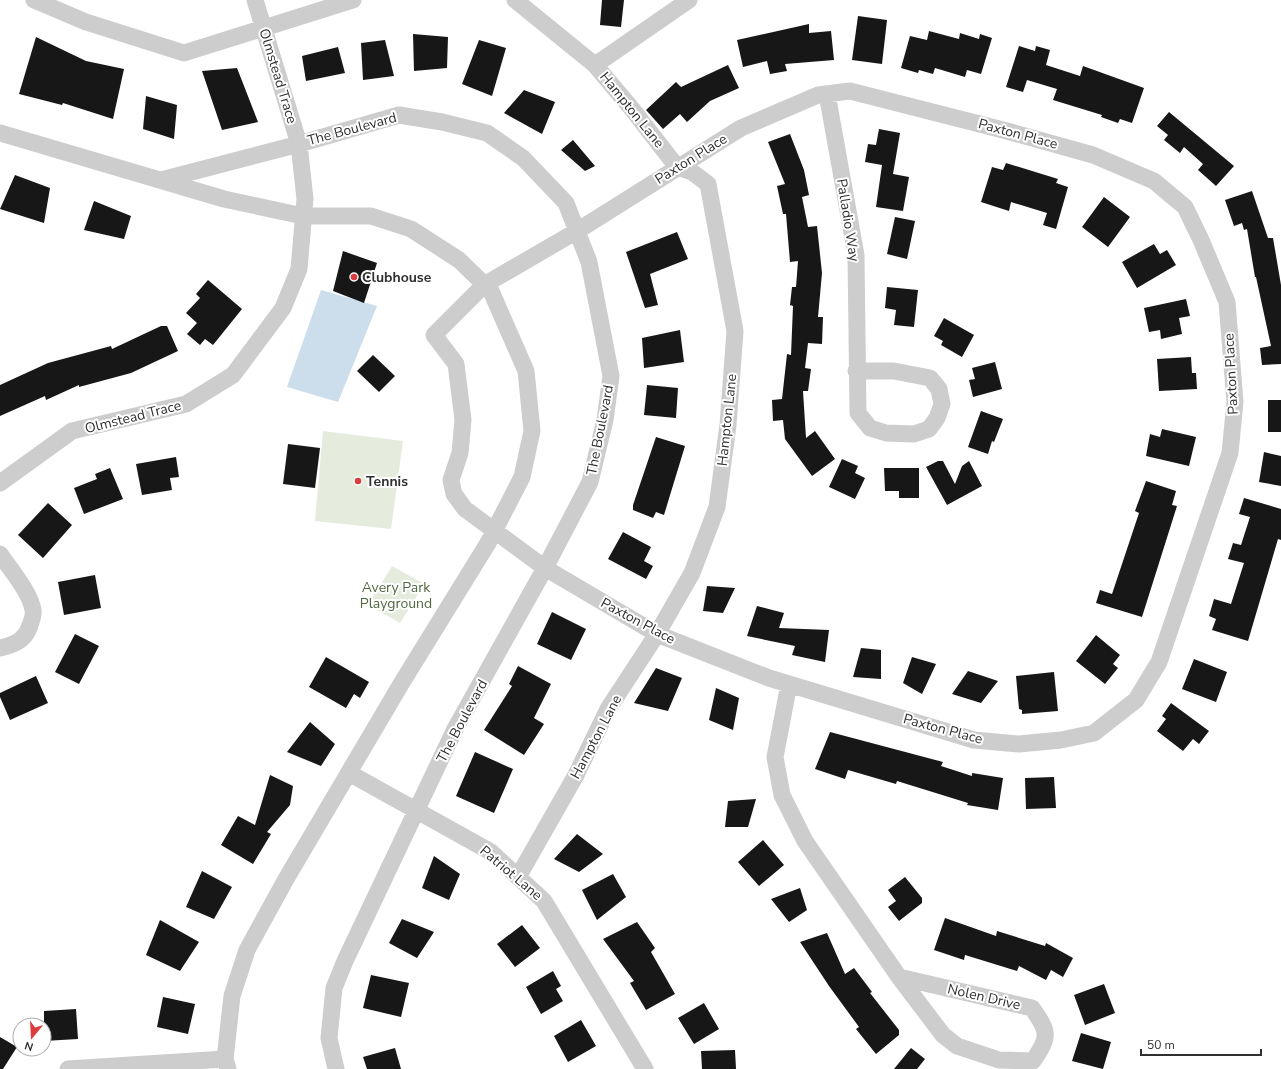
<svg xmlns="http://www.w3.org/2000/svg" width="1281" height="1069" viewBox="0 0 1281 1069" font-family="'Nunito Sans',sans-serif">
<rect width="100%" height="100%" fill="#fff"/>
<!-- green -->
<path fill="#e5ecde" d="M 323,431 L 403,441 L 391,529 L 315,521 Z
M 392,566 L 424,584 L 400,623 L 368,605 Z"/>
<!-- water -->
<path fill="#ccddeb" d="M 321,290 L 377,306 L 338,402 L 287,387 Z"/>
<!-- building -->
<path fill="#171717" d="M 602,0 L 624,0 L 621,27 L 600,25 Z
M 858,16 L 887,20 L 882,64 L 852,60 Z
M 809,24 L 809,33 L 831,31 L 834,60 L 785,64 L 787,71 L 770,74 L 767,61 L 743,67 L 737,40 Z
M 929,31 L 959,39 L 960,33 L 979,39 L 980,34 L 992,38 L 981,74 L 967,70 L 965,77 L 935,68 L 933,74 L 919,70 L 918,73 L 901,68 L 910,36 L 927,40 Z
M 413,34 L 448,37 L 447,68 L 414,71 Z
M 36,37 L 86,61 L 124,69 L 113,119 L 63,103 L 62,105 L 19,94 Z
M 385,40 L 394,76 L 363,80 L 361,43 Z
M 479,40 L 506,48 L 492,96 L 462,84 Z
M 1019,46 L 1035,51 L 1036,46 L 1050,50 L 1046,65 L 1080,76 L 1083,66 L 1144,88 L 1132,123 L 1120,119 L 1118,123 L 1101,117 L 1102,115 L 1053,100 L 1057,89 L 1027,80 L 1023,92 L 1006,87 Z
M 338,47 L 345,73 L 306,81 L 302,56 Z
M 728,65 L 739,88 L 710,101 L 687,122 L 680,114 L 663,129 L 646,110 L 676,82 L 681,87 Z
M 237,68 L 258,122 L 222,130 L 202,71 Z
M 524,90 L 555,102 L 542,134 L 504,113 Z
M 146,96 L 177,105 L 174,139 L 143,129 Z
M 1169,112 L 1234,166 L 1216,186 L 1198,170 L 1203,164 L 1184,147 L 1180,153 L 1164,140 L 1168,135 L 1157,126 Z
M 879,129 L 900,133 L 893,174 L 909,177 L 903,211 L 876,207 L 882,165 L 865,162 L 868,144 L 876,145 Z
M 790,134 L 804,170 L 809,195 L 802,197 L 808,227 L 817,226 L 822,273 L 818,317 L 823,317 L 822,344 L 808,343 L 805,368 L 811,369 L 808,391 L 803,391 L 806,438 L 815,431 L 835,459 L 812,476 L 785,439 L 783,420 L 773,421 L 772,400 L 782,399 L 787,354 L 791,355 L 793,306 L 790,305 L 792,287 L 796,287 L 798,261 L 790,262 L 786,214 L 783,214 L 777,186 L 785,184 L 768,142 Z
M 573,140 L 595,166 L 585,171 L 561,150 Z
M 1006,163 L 1058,179 L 1056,183 L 1068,187 L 1056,229 L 1043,225 L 1047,213 L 1011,202 L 1009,211 L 981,202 L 992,167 L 1003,170 Z
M 15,175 L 50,188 L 44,223 L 0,209 Z
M 1252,191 L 1268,238 L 1273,238 L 1281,285 L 1281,364 L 1262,365 L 1260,348 L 1271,346 L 1256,277 L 1255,277 L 1247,229 L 1244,230 L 1242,223 L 1234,226 L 1225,200 Z
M 1104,197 L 1130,217 L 1108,247 L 1082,227 Z
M 94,201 L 131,216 L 124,239 L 84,230 Z
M 895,217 L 915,221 L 907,259 L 887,254 Z
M 677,232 L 688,259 L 650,274 L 658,305 L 645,308 L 626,252 Z
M 1154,244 L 1160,254 L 1167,250 L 1176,265 L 1137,288 L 1122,262 Z
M 343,251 L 377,263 L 364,303 L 333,291 Z
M 208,280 L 242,309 L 213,345 L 205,339 L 200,345 L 187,334 L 197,323 L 186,313 L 200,298 L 196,294 Z
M 887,287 L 918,290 L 914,327 L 894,325 L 896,310 L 885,308 Z
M 1186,299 L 1190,316 L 1179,318 L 1182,334 L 1161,339 L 1160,330 L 1149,332 L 1144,308 Z
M 944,318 L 974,335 L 962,357 L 941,345 L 943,341 L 934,336 Z
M 161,326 L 167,326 L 178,351 L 131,373 L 79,387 L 79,385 L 46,400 L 45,396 L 0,416 L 0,385 L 48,363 L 111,346 L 112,349 Z
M 680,330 L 684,362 L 644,368 L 642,338 Z
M 373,355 L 395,376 L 379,392 L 357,371 Z
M 1191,357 L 1192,373 L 1196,373 L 1197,389 L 1159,391 L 1157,359 Z
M 995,362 L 1002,389 L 973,397 L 969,380 L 975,379 L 972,368 Z
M 647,385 L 678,388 L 676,418 L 644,415 Z
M 1268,400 L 1281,400 L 1281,432 L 1268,432 Z
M 981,411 L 1003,419 L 994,442 L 992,441 L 988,454 L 968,447 Z
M 1162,429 L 1196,437 L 1189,466 L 1146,456 L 1150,434 L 1160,437 Z
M 656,437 L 685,446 L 664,515 L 656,512 L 653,518 L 633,510 L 633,505 Z
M 288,444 L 320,448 L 315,488 L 283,484 Z
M 1264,452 L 1281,456 L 1281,486 L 1259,482 Z
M 176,457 L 179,477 L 170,478 L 172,490 L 142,495 L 136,464 Z
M 842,459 L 858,466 L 855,473 L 865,478 L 855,499 L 829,487 Z
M 938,461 L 943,461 L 955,484 L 962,466 L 969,461 L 982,486 L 947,505 L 926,467 Z
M 110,468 L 123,499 L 84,514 L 74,488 L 97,479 L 95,474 Z
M 884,468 L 919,468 L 919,498 L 899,498 L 899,491 L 885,491 Z
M 1146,481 L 1176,491 L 1172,505 L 1177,506 L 1142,617 L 1096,603 L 1100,590 L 1112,594 L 1139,513 L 1135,511 Z
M 1244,498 L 1281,509 L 1281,540 L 1278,539 L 1248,641 L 1212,630 L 1216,619 L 1209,616 L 1214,599 L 1231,604 L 1244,563 L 1228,559 L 1233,543 L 1241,545 L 1250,517 L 1239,514 Z
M 48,503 L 72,525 L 43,558 L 18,535 Z
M 623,532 L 651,547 L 644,561 L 653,566 L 646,579 L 608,559 Z
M 95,575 L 101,608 L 64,615 L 58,582 Z
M 707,586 L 735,588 L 723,613 L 703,611 Z
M 757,606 L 784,613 L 779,628 L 829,630 L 825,662 L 792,655 L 795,646 L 747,636 Z
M 552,612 L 586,629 L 571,660 L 537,644 Z
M 75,634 L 99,646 L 79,684 L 55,672 Z
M 1096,635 L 1120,655 L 1113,664 L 1118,668 L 1105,684 L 1076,661 Z
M 861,648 L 881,650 L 881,679 L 853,677 Z
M 326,657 L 369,682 L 360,698 L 354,694 L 346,708 L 309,687 Z
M 912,657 L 936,664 L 922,694 L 903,683 Z
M 1194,659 L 1227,672 L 1216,702 L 1182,689 Z
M 518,666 L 551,684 L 534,718 L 544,724 L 524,755 L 484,730 L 512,686 L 509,684 Z
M 656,668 L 682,678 L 668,711 L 634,703 Z
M 968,671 L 998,681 L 981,703 L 952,694 Z
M 1054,672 L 1058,711 L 1022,714 L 1022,710 L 1019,709 L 1016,676 Z
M 36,676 L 48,703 L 10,720 L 0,697 L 0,693 Z
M 716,688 L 739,698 L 733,730 L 709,720 Z
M 1171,703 L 1209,731 L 1199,744 L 1193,739 L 1183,751 L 1157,731 L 1166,719 L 1162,716 Z
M 310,722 L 335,744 L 321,766 L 287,752 Z
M 830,732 L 943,762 L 941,766 L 972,776 L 972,773 L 1003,778 L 998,810 L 967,805 L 968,803 L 897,781 L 896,784 L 848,770 L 845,779 L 815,769 Z
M 475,752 L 513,769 L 494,813 L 456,796 Z
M 270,775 L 293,786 L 290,805 L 267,832 L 271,834 L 253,864 L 221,845 L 238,816 L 255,825 Z
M 1054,777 L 1056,808 L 1026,809 L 1025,778 Z
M 756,799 L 748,827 L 725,827 L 728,801 Z
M 577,834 L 603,854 L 579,872 L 554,859 Z
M 763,840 L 784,865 L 759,886 L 738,862 Z
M 434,856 L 460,874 L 449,900 L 422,888 Z
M 202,871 L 232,887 L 214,919 L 186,907 Z
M 613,874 L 626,897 L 597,920 L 582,890 Z
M 905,877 L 922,898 L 922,903 L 899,921 L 888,907 L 896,901 L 888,890 Z
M 800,888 L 807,910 L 789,922 L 771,899 Z
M 945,918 L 996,936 L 997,931 L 1045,946 L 1046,943 L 1073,958 L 1063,977 L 1051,970 L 1046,980 L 1019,966 L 1017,971 L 965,955 L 964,960 L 934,950 Z
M 402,919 L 434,932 L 417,958 L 389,943 Z
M 160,920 L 199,942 L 180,971 L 146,955 Z
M 637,922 L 655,948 L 651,952 L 675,994 L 646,1010 L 630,983 L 634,981 L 603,939 Z
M 522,925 L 540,948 L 515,967 L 497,944 Z
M 827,933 L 845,974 L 854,968 L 872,992 L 870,993 L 899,1030 L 899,1035 L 876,1054 L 856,1029 L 859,1027 L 829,986 L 800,942 Z
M 553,971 L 561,986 L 556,989 L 563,1001 L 541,1014 L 526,987 Z
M 371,975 L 409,983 L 401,1017 L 363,1008 Z
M 1104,984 L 1115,1013 L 1085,1025 L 1074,995 Z
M 163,997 L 195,1004 L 188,1034 L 157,1027 Z
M 704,1003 L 719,1029 L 694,1044 L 678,1018 Z
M 76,1009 L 78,1039 L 44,1041 L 44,1011 Z
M 581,1020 L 596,1046 L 568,1062 L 554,1036 Z
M 1081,1033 L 1111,1042 L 1103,1069 L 1072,1061 Z
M 0,1037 L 17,1047 L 3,1069 L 0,1069 Z
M 395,1048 L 401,1069 L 367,1069 L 363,1057 Z
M 911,1048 L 925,1059 L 917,1069 L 894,1069 Z
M 735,1050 L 736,1069 L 702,1069 L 701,1051 Z"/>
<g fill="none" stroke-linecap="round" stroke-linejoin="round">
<!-- minor -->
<path stroke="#cdcdcd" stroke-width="17" d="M 34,0 L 86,22 L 184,53 L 353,0
M 515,0 L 595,65 L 632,109 L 677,167 L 692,172 L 708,184 L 735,331 L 728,425 L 717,507 L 692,573 L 657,634 L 608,709 L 576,775 L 518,877
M 595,65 L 689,0
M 850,91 L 1007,131 L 1093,155 L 1154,181 L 1185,207 L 1201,240 L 1227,302 L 1235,402 L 1230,453 L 1159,662 L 1136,700 L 1094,733 L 1061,740 L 1019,744 L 974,740 L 769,678 L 657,634 L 545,568 L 465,509 L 454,494 L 451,480 L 460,453 L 463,420 L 456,364 L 434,335 L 484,285 L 577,231 L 741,128 L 818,95 Z
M 827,94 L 856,255 L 858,413 L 870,428 L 886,433 L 914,434 L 929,429 L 937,418 L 942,404 L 939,389 L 930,378 L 894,371 L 856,371
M 0,133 L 224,199 L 303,216 L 371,216 L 411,229 L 459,260 L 491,291 L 526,371 L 532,431 L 522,477 L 488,543 L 401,684 L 286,879 L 247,950 L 232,996 L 225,1059 L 228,1069
M 161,180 L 299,144 L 399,115 L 442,122 L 487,133 L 523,158 L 566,203 L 589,262 L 611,376 L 605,420 L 590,482 L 545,568 L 455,729 L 345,961 L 334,988 L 329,1038 L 336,1069
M 0,483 L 72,431 L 186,404 L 233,375 L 283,308 L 299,269 L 305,199 L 299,144 L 255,0
M 0,554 C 10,569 30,592 33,610 C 34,615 31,623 29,628 C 24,641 13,645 0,648
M 789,684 L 775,757 L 782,795 L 805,841 L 899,977 L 943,1035 L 957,1046 L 999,1060 L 1033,1061 C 1050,1036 1049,1032 1032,1008 L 899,977
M 349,773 L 491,852 L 544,901 L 645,1069
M 68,1069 L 225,1059"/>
</g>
<!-- markers -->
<g fill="#dd3c3e" stroke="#fff" stroke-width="1.5">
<circle cx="354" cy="277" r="4"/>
<circle cx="358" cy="481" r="4"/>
</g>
<g text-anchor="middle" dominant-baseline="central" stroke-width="4" stroke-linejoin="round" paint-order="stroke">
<!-- street labels -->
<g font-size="14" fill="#303030" stroke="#fff">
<text transform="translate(278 76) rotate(73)">Olmstead Trace</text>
<text transform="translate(632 110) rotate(51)">Hampton Lane</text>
<text transform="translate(352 129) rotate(-15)">The Boulevard</text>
<text transform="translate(1018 134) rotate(15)">Paxton Place</text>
<text transform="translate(691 159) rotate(-32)">Paxton Place</text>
<text transform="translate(848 220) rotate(81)">Palladio Way</text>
<text transform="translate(1231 374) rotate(-93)">Paxton Place</text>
<text transform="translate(133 417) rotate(-14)">Olmstead Trace</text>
<text transform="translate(727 420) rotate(-84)">Hampton Lane</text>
<text transform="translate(600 430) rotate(-79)">The Boulevard</text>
<text transform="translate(638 621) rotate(28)">Paxton Place</text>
<text transform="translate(462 721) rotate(-62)">The Boulevard</text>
<text transform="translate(943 729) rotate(15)">Paxton Place</text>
<text transform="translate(596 737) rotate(-62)">Hampton Lane</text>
<text transform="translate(511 873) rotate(40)">Patriot Lane</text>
<text transform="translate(984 997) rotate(13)">Nolen Drive</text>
</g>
<!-- poi labels -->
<g font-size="14" font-weight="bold" fill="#303030" stroke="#fff" text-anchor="start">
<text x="362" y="277">Clubhouse</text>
<text x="366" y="481">Tennis</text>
</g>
<!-- park labels -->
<g font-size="14" fill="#50693f" stroke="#fff">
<text x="396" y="587">Avery Park<tspan x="396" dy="16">Playground</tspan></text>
</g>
</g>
<!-- north arrow -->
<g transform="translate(32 1037) rotate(198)"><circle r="19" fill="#ffffff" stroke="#acacac"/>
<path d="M0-3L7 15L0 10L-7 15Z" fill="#dd3c3e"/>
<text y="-6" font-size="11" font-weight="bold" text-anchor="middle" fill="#303030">N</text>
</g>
<!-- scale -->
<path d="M1141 1049v6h120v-6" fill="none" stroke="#303030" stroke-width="2"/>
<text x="1147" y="1049" font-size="12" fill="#303030" stroke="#ffffff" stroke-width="3" paint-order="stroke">50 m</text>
</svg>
